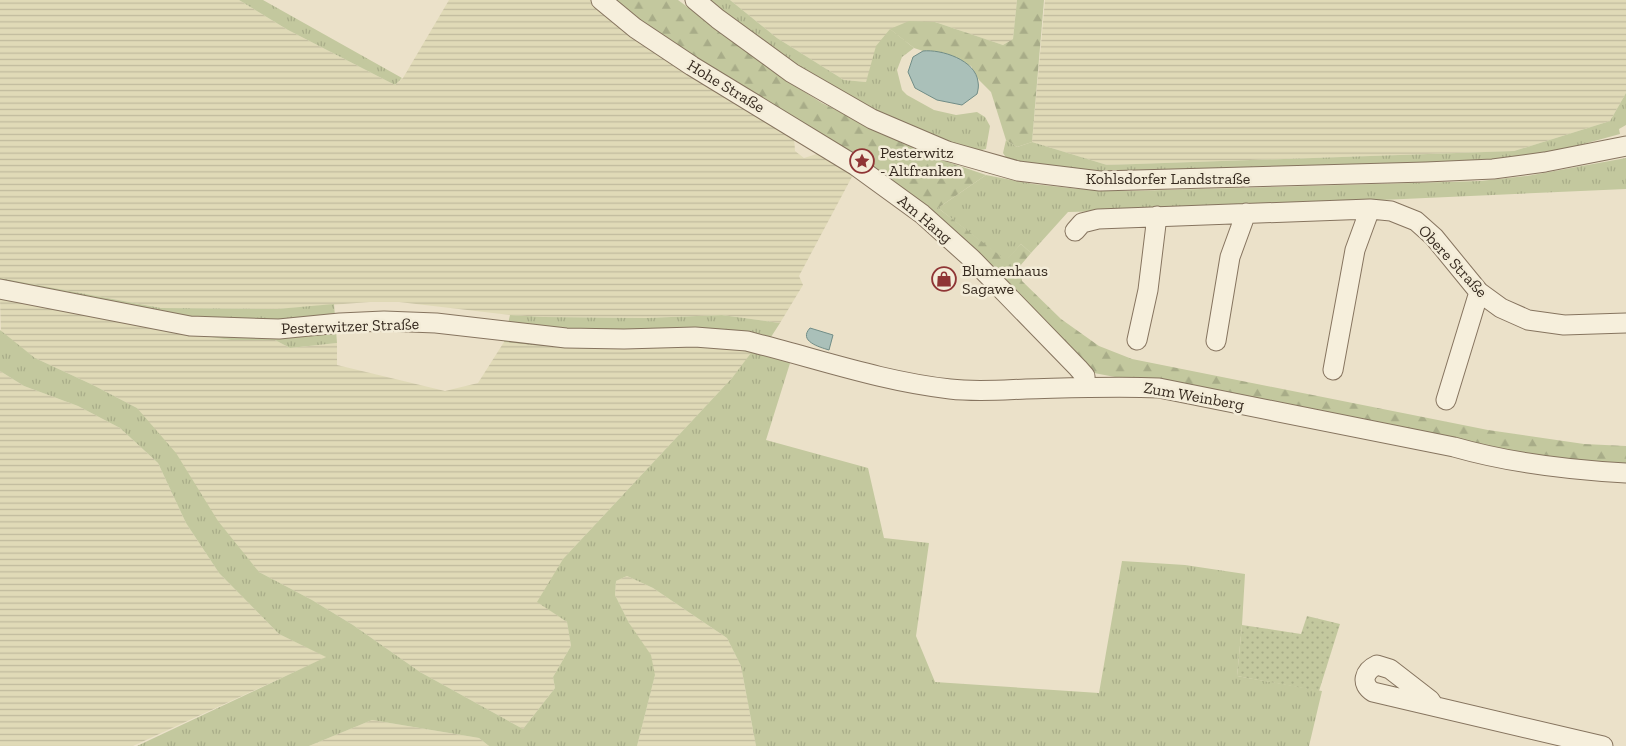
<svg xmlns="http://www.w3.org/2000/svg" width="1626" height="746" viewBox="0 0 1626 746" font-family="'Zilla Slab',serif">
<defs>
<pattern id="farmland-rules" width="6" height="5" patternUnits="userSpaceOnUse" patternTransform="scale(1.25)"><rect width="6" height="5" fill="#e0dab7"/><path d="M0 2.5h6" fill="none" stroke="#c1bb9d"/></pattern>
<pattern id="grass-tufts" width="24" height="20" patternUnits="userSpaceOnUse" patternTransform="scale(1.25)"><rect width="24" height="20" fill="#c3c89e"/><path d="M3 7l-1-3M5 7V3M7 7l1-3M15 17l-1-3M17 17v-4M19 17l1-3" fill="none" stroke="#a8ac88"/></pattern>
<pattern id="forest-firs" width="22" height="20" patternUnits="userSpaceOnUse" patternTransform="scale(1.25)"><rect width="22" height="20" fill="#c3c89e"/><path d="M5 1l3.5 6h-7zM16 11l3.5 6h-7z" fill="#a8ac88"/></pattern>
<pattern id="garden-dots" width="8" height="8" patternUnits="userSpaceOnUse" patternTransform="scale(1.25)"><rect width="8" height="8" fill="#c3c89e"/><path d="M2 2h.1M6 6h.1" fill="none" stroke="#a8ac88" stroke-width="1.8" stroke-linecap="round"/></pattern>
</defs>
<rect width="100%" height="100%" fill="#ebe1c9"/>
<!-- farmland -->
<path fill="url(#farmland-rules)" d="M 0,0 L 239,0 L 288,30 L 395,85 L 403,78 L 449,0 L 592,0 L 794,136 L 795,151 L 804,158 L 820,153 L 854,173 L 799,276 L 803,285 L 780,323 L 722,315 L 646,318 L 544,317 L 510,315 L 399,302 L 370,302 L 277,309 L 161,308 L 0,278 Z
M 730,0 L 1017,0 L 1013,39 L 1003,45 L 935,22 L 871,68 L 866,82 L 844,80 L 777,38 Z
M 1045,0 L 1626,0 L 1626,93 L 1610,121 L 1514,151 L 1107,165 L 1032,142 Z
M 0,298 L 168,331 L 231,340 L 275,340 L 290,348 L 337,343 L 337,365 L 445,391 L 478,383 L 504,342 L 552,347 L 598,349 L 690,346 L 734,349 L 752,353 L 732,378 L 563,559 L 538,602 L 567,622 L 571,646 L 553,677 L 555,688 L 523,729 L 420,672 L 353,625 L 312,600 L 259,572 L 222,528 L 137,408 L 93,385 L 35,358 L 1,332 Z
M 0,371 L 24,386 L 78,406 L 120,428 L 158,463 L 186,523 L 219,573 L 279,634 L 327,657 L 133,746 L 0,746 Z
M 627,576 L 653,588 L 727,638 L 741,666 L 756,746 L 637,746 L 655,675 L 615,595 L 616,581 Z
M 372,720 L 479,738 L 489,746 L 309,746 Z"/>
<!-- grass -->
<path fill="url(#grass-tufts)" d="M 239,0 L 263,0 L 402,78 L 395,85 L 288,30 Z
M 706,0 L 730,0 L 777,38 L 844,80 L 866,82 L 876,46 L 890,29 L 914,48 L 902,57 L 897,70 L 902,90 L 907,95 L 934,110 L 956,115 L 977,112 L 985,117 L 990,126 L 986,149 C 970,153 960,146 945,141 C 857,112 780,54 706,0 Z
M 1626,93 L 1626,125 L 1619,129 L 1620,134 L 1543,155 L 1490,161 L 1098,173 L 1007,159 L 1003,153 L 1006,140 L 1017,147 L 1032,142 L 1107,165 L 1514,151 L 1610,121 Z
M 1626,158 L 1626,189 L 1157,210 L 1068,212 L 1031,253 L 1021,244 L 1006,261 L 938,208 L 986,175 L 1033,184 L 1079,189 L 1128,191 L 1480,181 L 1527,176 Z
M 0,278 L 161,308 L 277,309 L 334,304 L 337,343 L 290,348 L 275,340 L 231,340 L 168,331 L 0,298 Z
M 510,315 L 544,317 L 646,318 L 722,315 L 780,323 L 771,337 L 796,344 L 766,440 L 868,468 L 884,538 L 929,543 L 916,636 L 935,682 L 1099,693 L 1122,561 L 1185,565 L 1245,574 L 1242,625 L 1237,676 L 1322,691 L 1309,746 L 756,746 L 741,666 L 727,638 L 653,588 L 627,576 L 616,581 L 615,595 L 629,623 L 651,655 L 655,675 L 637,746 L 489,746 L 479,738 L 372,720 L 309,746 L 137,746 L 326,657 L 279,634 L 219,573 L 186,523 L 158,463 L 120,428 L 78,406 L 24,386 L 0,371 L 0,330 L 35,358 L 93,385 L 137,408 L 176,453 L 218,521 L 259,572 L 312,600 L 353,625 L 420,672 L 523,729 L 555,688 L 553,677 L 571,646 L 567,622 L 537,602 L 563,559 L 732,378 L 751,353 L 734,349 L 690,346 L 598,349 L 552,347 L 504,342 Z"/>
<!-- forest -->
<path fill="url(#forest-firs)" d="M 612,0 L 678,0 L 784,79 L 822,103 L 902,143 L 942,160 L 986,175 L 938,208 L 1006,260 L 1021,244 L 1031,253 L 1020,266 L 1022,281 L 1061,319 L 1099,346 L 1132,359 L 1488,430 L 1584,444 L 1626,446 L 1626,466 L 1605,465 L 1475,446 L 1094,373 L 1072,358 L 973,254 Z
M 1017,0 L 1044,0 L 1032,142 L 1017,147 L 1006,140 L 991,92 L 979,80 L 971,66 L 930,51 L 923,51 L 914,48 L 890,29 L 909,21 L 935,22 L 1003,45 L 1013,39 Z"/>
<!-- garden -->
<path fill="url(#garden-dots)" d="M 1307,616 L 1340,624 L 1319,691 L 1237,676 L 1242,625 L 1301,634 Z"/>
<!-- water -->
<path fill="#aac0b9" stroke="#718d87" d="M 923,51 C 941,49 976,60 978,82 C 979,86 978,90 977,94 L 962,105 L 937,100 L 915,88 L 908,72 L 913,57 Z
M 810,328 L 833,335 L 829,350 C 819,347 798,341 810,328 Z"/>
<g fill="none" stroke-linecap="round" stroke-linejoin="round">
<!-- minor casing -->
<g stroke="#86745f" stroke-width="21">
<path id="minor" d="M 601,0 L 635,28 L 692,66 L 856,166 L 922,214 L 972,259 L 1078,368 L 1085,376 L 1085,387
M 695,0 L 718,19 L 792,73 L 872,119 L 947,151 L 1018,171 L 1100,181 L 1426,172 L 1493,169 L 1545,162 L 1626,146
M 1075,231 L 1082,223 L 1098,219 L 1370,209 L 1391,211 L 1416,221 L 1434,237 L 1479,292 L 1501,308 L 1528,320 L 1564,325 L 1626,323
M 0,289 L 190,326 L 279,329 L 340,323 L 384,321 L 436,323 L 566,338 L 624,339 L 695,337 L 747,341 L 762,345 C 824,361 886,382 950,389 C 975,392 1001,390 1026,389 C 1070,388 1114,386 1159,388 L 1454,447 C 1510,463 1569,470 1626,473
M 1137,340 L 1148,290 L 1157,216
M 1216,341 L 1230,257 L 1246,213
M 1333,370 L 1355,250 L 1370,209
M 1446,400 L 1479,292
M 1434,706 L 1430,700 L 1390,669 L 1377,665 C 1364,671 1360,684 1373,692 L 1603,746"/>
</g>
<!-- minor -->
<use href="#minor" stroke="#f6efdc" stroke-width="19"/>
</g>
<!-- icons -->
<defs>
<g id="sight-ring" transform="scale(1.25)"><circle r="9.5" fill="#f3ecd8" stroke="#8f3535" stroke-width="1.5"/><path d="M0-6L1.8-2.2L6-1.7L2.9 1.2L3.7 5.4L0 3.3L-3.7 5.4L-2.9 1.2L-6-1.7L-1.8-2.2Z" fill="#8f3535"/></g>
<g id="shop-ring" transform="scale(1.25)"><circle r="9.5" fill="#f3ecd8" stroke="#8f3535" stroke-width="1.5"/><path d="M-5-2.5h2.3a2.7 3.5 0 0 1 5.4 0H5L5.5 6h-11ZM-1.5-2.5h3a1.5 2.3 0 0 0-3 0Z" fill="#8f3535"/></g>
</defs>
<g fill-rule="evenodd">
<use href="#sight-ring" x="862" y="161"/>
<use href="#shop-ring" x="944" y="279"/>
</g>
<g text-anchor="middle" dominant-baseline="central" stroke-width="5" stroke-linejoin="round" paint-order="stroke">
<!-- street labels -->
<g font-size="16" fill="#382c21" stroke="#f3ecd8">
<text transform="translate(726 86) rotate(31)">Hohe Straße</text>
<text x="1168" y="178">Kohlsdorfer Landstraße</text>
<text transform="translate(925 219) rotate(40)">Am Hang</text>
<text transform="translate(1453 261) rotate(47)">Obere Straße</text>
<text transform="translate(350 326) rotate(-2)">Pesterwitzer Straße</text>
<text transform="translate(1194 396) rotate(10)">Zum Weinberg</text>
</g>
<!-- poi labels -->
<g font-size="16" fill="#382c21" stroke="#f3ecd8" text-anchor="start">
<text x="880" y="152">Pesterwitz<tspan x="880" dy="18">- Altfranken</tspan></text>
<text x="962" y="270">Blumenhaus<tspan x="962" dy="18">Sagawe</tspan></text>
</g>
</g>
</svg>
